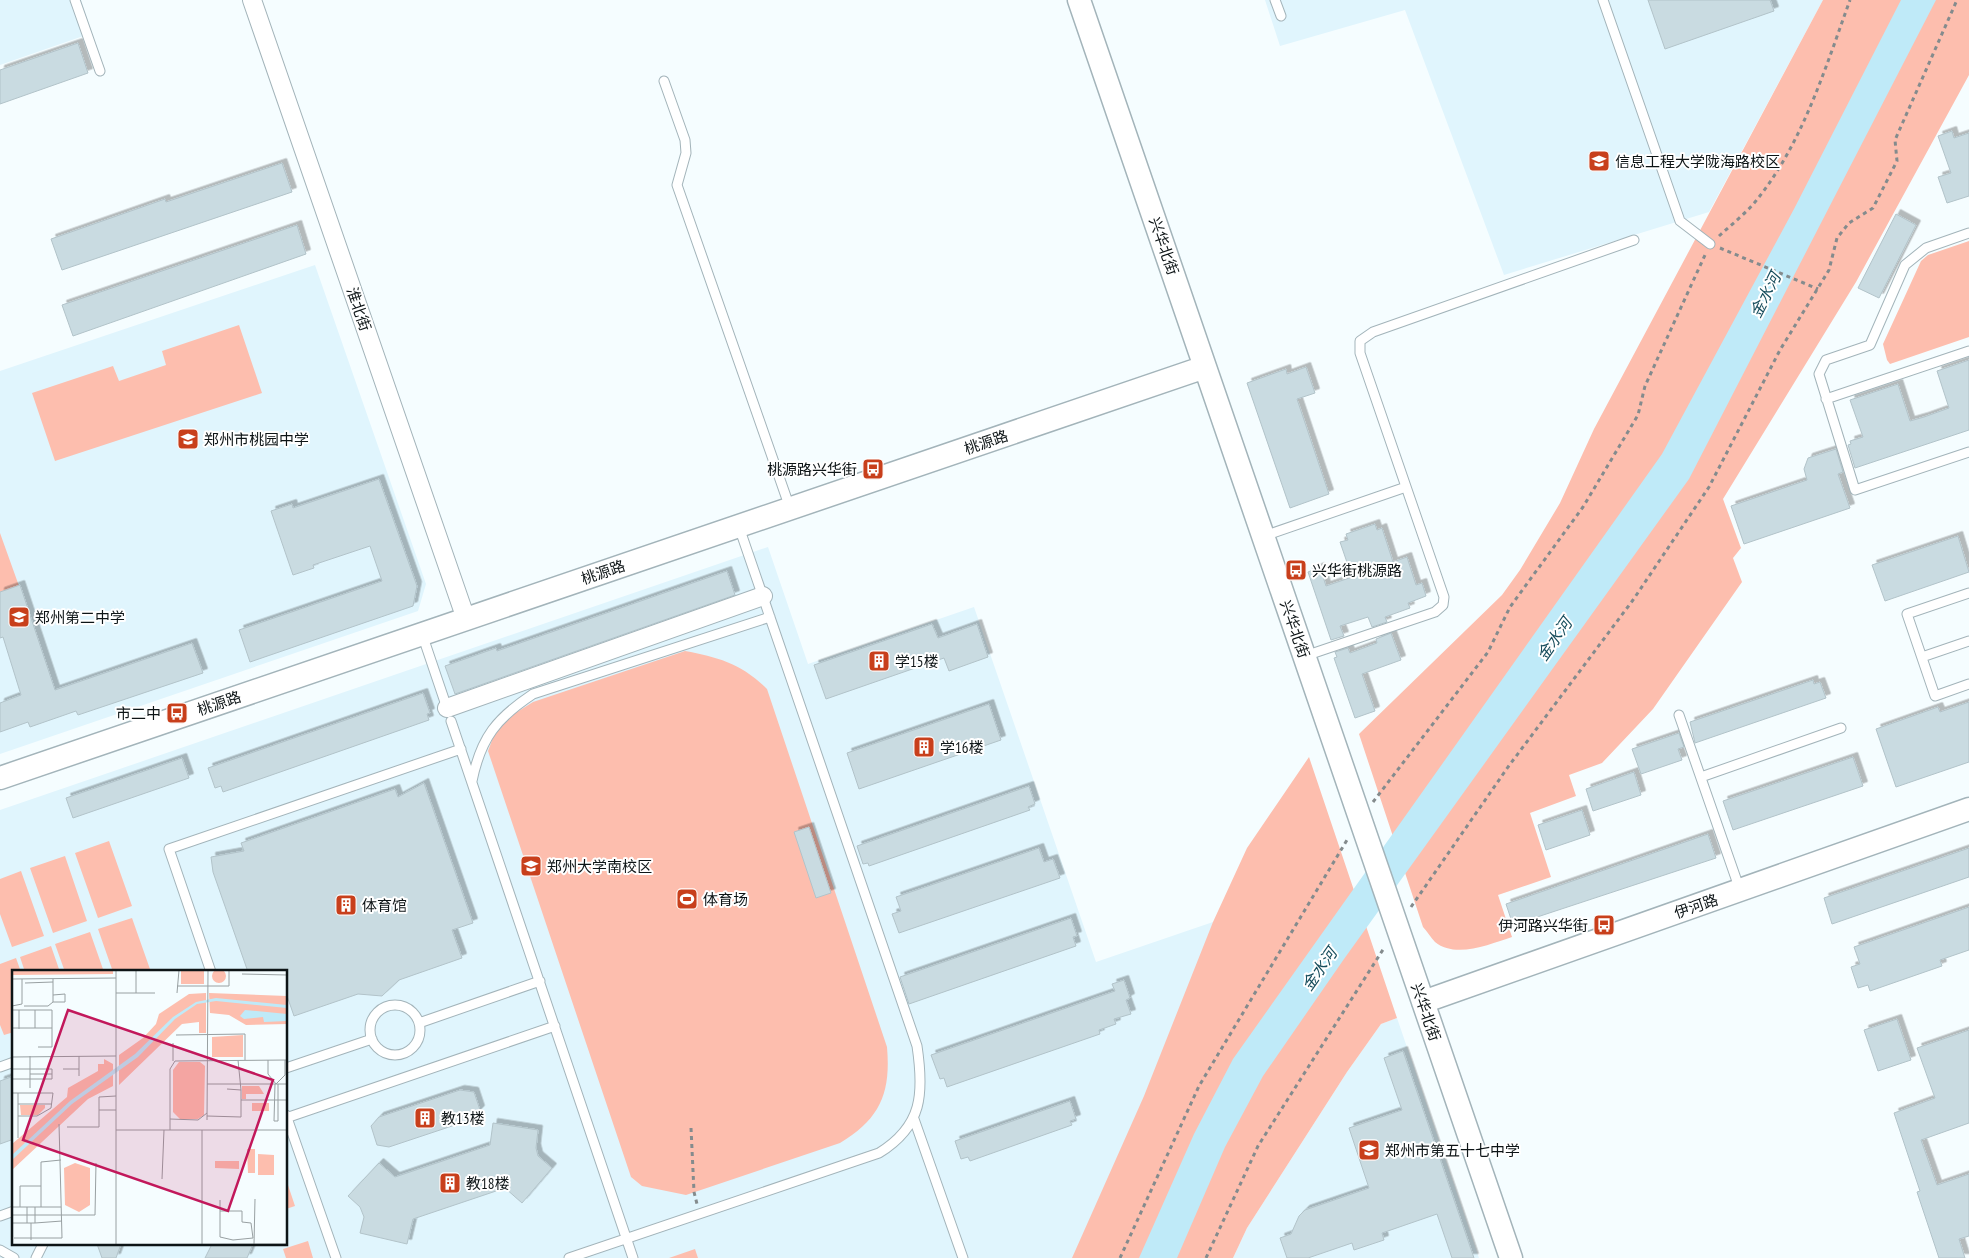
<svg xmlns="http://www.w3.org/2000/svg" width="1969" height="1258" viewBox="0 0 1969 1258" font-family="'PT Sans Narrow','Noto Sans SC',sans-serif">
<defs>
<filter id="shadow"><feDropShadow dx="4.5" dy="-4.5" stdDeviation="0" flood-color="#0004"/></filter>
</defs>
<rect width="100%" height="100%" fill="#f5fdff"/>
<!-- built -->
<path fill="#e0f5fd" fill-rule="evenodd" d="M 0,0 L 81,0 L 92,33 L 0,65 Z
M 1265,0 L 1823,0 L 1709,212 L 1504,275 L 1405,10 L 1280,46 Z
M 315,265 L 426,584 L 418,611 L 0,754 L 0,371 Z
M 768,547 L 808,664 L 974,607 L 1096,962 L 1213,922 L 1225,955 L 1104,1258 L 0,1258 L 0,810 ZM 14,972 L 286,972 L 286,1244 L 14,1244 Z
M 1397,1018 L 1479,1258 L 1233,1258 L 1247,1228 L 1347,1072 L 1381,1024 Z"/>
<!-- green -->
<path fill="#fdbeae" d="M 1823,0 L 1969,0 L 1969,75 L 1856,282 L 1723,499 L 1741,548 L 1733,558 L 1742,582 L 1653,709 L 1602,763 L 1569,775 L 1576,796 L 1530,813 L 1551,877 L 1498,895 L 1512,937 C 1490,944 1456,959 1435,942 C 1431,938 1427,931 1423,927 L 1359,734 L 1502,595 L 1520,570 L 1560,503 L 1594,429 Z
M 1969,241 L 1969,337 L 1890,364 L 1887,360 L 1883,344 L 1921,261 L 1928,255 Z
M 239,325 L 262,393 L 55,461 L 32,393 L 113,366 L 119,381 L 166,365 L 162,351 Z
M 0,533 L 19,586 L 0,593 Z
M 685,651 C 718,657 742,664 767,689 L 887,1047 C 891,1093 880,1119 840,1143 L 686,1195 L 642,1186 L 631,1177 L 488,751 L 494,735 L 503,721 L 533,702 Z
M 1309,757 L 1397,1018 L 1381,1024 L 1347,1072 L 1247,1228 L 1233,1258 L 1072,1258 L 1144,1096 L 1213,922 L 1247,848 Z
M 109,841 L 132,906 L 98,918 L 75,853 Z
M 65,856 L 87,921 L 53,933 L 30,868 Z
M 21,871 L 44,936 L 12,947 L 0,914 L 0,879 Z
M 132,918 L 151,972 L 113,972 L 98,929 Z
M 90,932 L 104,972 L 65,972 L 55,944 Z
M 51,946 L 60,972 L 25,972 L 20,957 Z
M 16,958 L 21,972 L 14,972 L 14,1032 L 4,1035 L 0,1025 L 0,964 Z
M 286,1179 L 295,1206 L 286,1209 Z
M 308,1241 L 313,1258 L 286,1258 L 283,1249 Z
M 695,1249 L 698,1258 L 669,1258 Z"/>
<!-- water -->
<path fill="#bfeaf8" d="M 1901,0 L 1936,0 L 1689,479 L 1344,959 L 1263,1076 L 1225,1147 L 1177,1258 L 1139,1258 L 1194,1134 L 1233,1059 L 1662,454 L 1794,209 Z"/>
<!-- building -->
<path fill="#c9dbe1" stroke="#b2c3c9" filter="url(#shadow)" d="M 1648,0 L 1770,0 L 1774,11 L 1665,49 Z
M 78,43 L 88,73 L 0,104 L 0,70 Z
M 1952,131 L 1954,138 L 1969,133 L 1969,196 L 1947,203 L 1938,177 L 1951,173 L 1938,136 Z
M 282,163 L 292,192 L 62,270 L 51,239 L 165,199 L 166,202 Z
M 1896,214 L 1916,225 L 1879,298 L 1858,288 Z
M 297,225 L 306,254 L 73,336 L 62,305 Z
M 1969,360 L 1969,430 L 1855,468 L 1848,445 L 1851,444 L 1850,441 L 1863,437 L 1850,400 L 1898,384 L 1910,421 L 1924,417 L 1949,408 L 1937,371 Z
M 1306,367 L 1315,393 L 1297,399 L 1329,494 L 1290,508 L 1247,383 L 1286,369 L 1287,374 Z
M 1836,449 L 1843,472 L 1838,474 L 1850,508 L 1744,544 L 1731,506 L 1807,480 L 1804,469 L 1808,458 Z
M 379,479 L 417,586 L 413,606 L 250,662 L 239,630 L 382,581 L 370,546 L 313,565 L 314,568 L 293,575 L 271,511 L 292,504 L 293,508 Z
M 1375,524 L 1377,530 L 1382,528 L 1393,562 L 1407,557 L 1416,585 L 1422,583 L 1426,596 L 1408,603 L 1410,608 L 1385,617 L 1387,622 L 1372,627 L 1368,617 L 1340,626 L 1344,636 L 1331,640 L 1308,572 L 1320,567 L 1326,586 L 1352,577 L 1340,542 L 1348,540 L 1346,534 Z
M 1958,536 L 1969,572 L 1885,601 L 1872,565 Z
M 727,571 L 735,595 L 455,694 L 445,666 L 496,648 L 497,651 Z
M 20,585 L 55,690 L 192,643 L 203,673 L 78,715 L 76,711 L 30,727 L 28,722 L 0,732 L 0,703 L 21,695 L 3,637 L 0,638 L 0,592 Z
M 932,624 L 938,638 L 977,624 L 988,657 L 949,671 L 944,658 L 826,699 L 814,665 Z
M 1391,633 L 1401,660 L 1362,674 L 1375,711 L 1355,718 L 1334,658 L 1337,657 L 1335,652 L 1348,648 L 1350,653 L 1377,643 L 1376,639 Z
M 1813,680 L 1814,684 L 1820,682 L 1826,698 L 1695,743 L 1690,722 Z
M 423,693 L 430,713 L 427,714 L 429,720 L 223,792 L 221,786 L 215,788 L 208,768 Z
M 1969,702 L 1969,762 L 1896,787 L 1876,729 L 1938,707 L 1940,712 Z
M 989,704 L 1001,740 L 859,789 L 847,753 Z
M 1679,733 L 1684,747 L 1678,749 L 1682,760 L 1641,774 L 1632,749 Z
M 1853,757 L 1863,786 L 1733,830 L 1723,801 Z
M 182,758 L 189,778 L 73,818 L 66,798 Z
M 1634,772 L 1641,795 L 1593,811 L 1586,789 Z
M 424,783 L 473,923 L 452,930 L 462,958 L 399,980 L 382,996 L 358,994 L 294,1016 L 286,993 L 286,972 L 248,972 L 213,872 L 211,857 L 244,851 L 241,843 L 395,789 L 398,797 Z
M 1029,786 L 1035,804 L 1028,807 L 1030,810 L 869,866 L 868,863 L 863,864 L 857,846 Z
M 1582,810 L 1590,835 L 1546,850 L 1538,825 Z
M 809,827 L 831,893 L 816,898 L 794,832 Z
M 1708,834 L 1716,858 L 1513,925 L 1506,904 Z
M 1039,848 L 1044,862 L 1053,859 L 1060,878 L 899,933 L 892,914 L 901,911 L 896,897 Z
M 1969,848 L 1969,877 L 1832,924 L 1824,898 Z
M 1969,907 L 1969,950 L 1940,960 L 1942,966 L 1870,991 L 1868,985 L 1858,988 L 1851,967 L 1860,964 L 1854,947 Z
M 1071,918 L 1077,936 L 1073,937 L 1076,946 L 909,1004 L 900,977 Z
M 1124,980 L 1130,998 L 1126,1000 L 1131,1014 L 1114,1019 L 1116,1024 L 1099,1030 L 1100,1034 L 947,1087 L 944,1078 L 940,1079 L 931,1055 L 1115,991 L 1112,984 Z
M 1897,1019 L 1911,1060 L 1878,1071 L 1864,1030 Z
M 1969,1030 L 1969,1123 L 1921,1140 L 1937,1185 L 1969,1174 L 1969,1236 L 1959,1239 L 1965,1258 L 1939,1258 L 1917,1192 L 1920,1191 L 1894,1113 L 1935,1098 L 1917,1048 Z
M 1403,1051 L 1474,1258 L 1452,1258 L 1437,1214 L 1382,1233 L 1384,1240 L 1354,1250 L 1352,1243 L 1308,1258 L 1287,1258 L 1280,1238 L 1291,1234 L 1299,1216 L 1305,1210 L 1369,1188 L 1349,1128 L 1402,1110 L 1384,1058 Z
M 14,1076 L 14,1139 L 0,1144 L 0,1081 Z
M 460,1090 L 474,1092 L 480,1110 L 470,1120 L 389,1147 L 377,1145 L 371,1126 L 379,1117 Z
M 1070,1101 L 1076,1119 L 1070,1121 L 1072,1125 L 970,1161 L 968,1157 L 961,1159 L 955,1141 Z
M 493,1123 L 538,1130 L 536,1148 L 538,1156 L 552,1168 L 522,1203 L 505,1188 L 413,1219 L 407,1244 L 360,1233 L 364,1217 L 360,1207 L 348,1196 L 379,1163 L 395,1177 L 490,1145 Z
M 97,1244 L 121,1244 L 116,1258 L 102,1258 Z
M 212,1244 L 253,1244 L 247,1258 L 205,1258 Z"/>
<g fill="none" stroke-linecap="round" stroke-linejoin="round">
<!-- service casing -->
<g stroke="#a3b4ba" stroke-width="11">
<path id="service" d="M 75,0 L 100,71
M 1275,0 L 1281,16
M 1603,0 L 1680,221 L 1710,244
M 664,81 L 685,140 L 686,153 L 677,185 L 790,508
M 1969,233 L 1926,248 L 1905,265 L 1870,345 L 1826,360 L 1819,374 L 1855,490 L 1969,452
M 1826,399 L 1969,351
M 1264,536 L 1406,487
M 1969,593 L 1907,614 L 1935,696 L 1969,684
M 422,634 L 448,711
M 1305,656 L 1435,612 L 1443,605 L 1444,597 L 1360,353 L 1360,341 L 1373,332 L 1634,240
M 1922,657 L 1969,641
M 1679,715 L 1740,890
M 451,721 L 633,1258
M 1701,777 L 1841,728
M 472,781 C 481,737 497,718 533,694 L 770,617
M 211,972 L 169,849 L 461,749
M370 1030a25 25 0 1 1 50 0a25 25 0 1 1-50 0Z
M 419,1023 L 540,981
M 0,1067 L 14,1062
M 286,1068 L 372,1039
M 286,1115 L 336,1258
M 286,1118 L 555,1026
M 914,1119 L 963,1258
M 0,1216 L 14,1211
M 0,1250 L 14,1258
M 36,1258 L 43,1244
M 569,1258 L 879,1153 C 923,1126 924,1093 917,1046 L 739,527"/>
</g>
<!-- minor casing -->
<g stroke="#a3b4ba" stroke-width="20">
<path id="minor" d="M 252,0 L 466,619
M 447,708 L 763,596"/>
</g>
<!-- tertiary casing -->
<g stroke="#a3b4ba" stroke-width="25">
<path id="tertiary" d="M 1079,0 L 1511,1258
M 0,778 L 1205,367
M 1423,1002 L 1969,809"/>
</g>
<!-- path -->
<path stroke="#848b8d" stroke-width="3" stroke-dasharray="4 4" stroke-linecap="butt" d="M 1719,236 C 1731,225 1744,215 1755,202 C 1802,145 1825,69 1850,0
M 1720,248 L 1818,289
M 1373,802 L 1488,652 L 1510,607 L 1583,507 L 1638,415 L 1645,386 L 1705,255
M 1411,907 L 1508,767 L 1633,600 L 1709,487 L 1780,350 L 1829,270 L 1837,238 L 1849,223 L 1873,208 L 1897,161 L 1895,140 L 1957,0
M 691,1128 L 694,1192 L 697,1204
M 1120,1258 L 1199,1086 L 1347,840
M 1206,1258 L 1258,1146 L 1384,948"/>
<!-- service -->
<use href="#service" stroke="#fff" stroke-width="9"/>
<!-- minor -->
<use href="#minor" stroke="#fff" stroke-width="18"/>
<!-- tertiary -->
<use href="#tertiary" stroke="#fff" stroke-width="22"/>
</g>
<!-- icons -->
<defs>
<g id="university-square" transform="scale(1.125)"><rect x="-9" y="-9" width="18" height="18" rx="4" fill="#c83f1b" stroke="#fff"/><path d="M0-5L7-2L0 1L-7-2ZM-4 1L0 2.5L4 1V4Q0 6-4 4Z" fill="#fff"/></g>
<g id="school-square" transform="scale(1.125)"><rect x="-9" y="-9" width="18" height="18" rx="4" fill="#c83f1b" stroke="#fff"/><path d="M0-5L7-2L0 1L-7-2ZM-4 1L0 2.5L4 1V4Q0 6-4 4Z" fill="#fff"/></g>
<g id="bus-square" transform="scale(1.125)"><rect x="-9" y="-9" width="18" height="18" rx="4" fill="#c83f1b" stroke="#fff"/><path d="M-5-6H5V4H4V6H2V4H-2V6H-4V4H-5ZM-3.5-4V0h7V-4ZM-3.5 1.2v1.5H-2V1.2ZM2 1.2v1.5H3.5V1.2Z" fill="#fff"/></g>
<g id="building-square" transform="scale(1.125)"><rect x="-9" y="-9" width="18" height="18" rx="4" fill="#c83f1b" stroke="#fff"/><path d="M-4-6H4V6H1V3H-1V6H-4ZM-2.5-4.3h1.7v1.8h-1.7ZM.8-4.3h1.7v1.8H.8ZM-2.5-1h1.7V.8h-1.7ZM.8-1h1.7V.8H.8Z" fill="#fff"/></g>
<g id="stadium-square" transform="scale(1.125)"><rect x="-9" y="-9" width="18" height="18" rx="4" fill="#c83f1b" stroke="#fff"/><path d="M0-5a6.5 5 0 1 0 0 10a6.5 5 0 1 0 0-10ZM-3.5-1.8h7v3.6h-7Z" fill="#fff"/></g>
</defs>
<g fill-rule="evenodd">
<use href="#university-square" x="1599" y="161"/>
<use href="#school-square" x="188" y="439"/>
<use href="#bus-square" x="873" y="469"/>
<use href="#bus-square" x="1296" y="570"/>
<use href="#school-square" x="19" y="617"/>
<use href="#building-square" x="879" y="661"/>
<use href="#bus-square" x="177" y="713"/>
<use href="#building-square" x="924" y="747"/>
<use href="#university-square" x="531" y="866"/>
<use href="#stadium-square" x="687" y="899"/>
<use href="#building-square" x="346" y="905"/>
<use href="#bus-square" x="1604" y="925"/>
<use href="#building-square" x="425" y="1118"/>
<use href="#school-square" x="1369" y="1150"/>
<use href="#building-square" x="450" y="1183"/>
</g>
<g text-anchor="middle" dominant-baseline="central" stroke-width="4" stroke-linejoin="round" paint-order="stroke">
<!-- poi labels -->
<g font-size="15" fill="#0d1416" stroke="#fff" text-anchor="start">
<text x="1615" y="161">信息工程大学陇海路校区</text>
<text x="204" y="439">郑州市桃园中学</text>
<text x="857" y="469" text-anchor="end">桃源路兴华街</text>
<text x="1312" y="570">兴华街桃源路</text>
<text x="35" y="617">郑州第二中学</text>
<text x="895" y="661">学15楼</text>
<text x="161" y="713" text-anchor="end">市二中</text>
<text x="940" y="747">学16楼</text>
<text x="547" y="866">郑州大学南校区</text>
<text x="703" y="899">体育场</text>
<text x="362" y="905">体育馆</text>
<text x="1588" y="925" text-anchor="end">伊河路兴华街</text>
<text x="441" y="1118">教13楼</text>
<text x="1385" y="1150">郑州市第五十七中学</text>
<text x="466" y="1183">教18楼</text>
</g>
<!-- street labels -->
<g font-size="15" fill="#0d1416" stroke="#fff">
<text transform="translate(1164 246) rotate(71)">兴华北街</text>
<text transform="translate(359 309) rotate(71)">淮北街</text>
<text transform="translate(986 442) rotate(-19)">桃源路</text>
<text transform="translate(603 572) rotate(-19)">桃源路</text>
<text transform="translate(1295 629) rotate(71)">兴华北街</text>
<text transform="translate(219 703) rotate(-19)">桃源路</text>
<text transform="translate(1696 906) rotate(-19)">伊河路</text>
<text transform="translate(1426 1012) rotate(71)">兴华北街</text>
</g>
<!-- water labels -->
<g font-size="16" font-style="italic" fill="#184e5d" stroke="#fff">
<text transform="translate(1765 295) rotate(-63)">金水河</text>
<text transform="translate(1554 639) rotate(-55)">金水河</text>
<text transform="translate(1319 969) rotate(-55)">金水河</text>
</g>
</g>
<!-- overview -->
<g transform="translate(12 970)">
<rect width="275" height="275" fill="#f5fdff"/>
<path d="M200 6a7 7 0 1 1 14 0a7 7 0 1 1-14 0ZM 0,0 L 101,0 L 101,4 L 0,5 ZM 192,0 L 192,14 L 169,14 L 169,1 ZM 194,23 L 194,63 L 187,63 L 187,52 L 170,54 L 107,115 L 107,85 L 131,68 L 144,54 L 147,44 L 177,24 ZM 197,23 L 275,26 L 275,54 L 234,55 L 217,45 L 198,43 ZM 231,65 L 231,87 L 200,87 L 200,67 ZM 92,89 L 101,94 L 101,116 L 76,129 L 0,200 L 0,174 L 55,127 L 56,118 L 86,101 L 86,94 L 92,94 ZM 167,92 L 188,92 L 193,96 L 192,145 L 186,149 L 168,149 L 161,142 L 161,100 ZM 230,116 L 247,116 L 252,124 L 234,124 L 234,129 L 230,129 ZM 240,133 L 257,133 L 257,141 L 240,141 ZM 8,135 L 33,135 L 33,138 L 26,145 L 9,145 ZM 235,179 L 239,179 L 239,187 L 239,179 L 243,179 L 243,203 L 236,203 ZM 246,184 L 262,185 L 262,205 L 246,205 ZM 203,191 L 227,191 L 227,199 L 203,198 ZM 63,193 L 78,198 L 78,235 L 67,242 L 53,235 L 52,198 Z" fill="#fdbeae"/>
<path d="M 204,28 L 275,35 L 275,38 L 204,31 L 185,34 L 163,49 L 126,87 L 60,134 L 0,190 L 0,185 L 58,131 L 123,84 L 161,47 L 184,32 ZM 233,40 L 275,44 L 275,51 L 252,52 L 251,47 L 232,49 L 228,46 Z" fill="#bfeaf8"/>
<path fill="none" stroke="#98a0a2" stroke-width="1" d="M 230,4 L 275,5M 0,9 L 104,8M 13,13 L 41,12M 165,16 L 217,16 L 217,0M 104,23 L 143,23M 124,23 L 124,0M 165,23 L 167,0M 41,25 L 53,24 L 53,32 L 41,32M 0,36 L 10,34 L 10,9M 12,36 L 36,36 L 41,32 L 41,9M 0,40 L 40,40 L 40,77 L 26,77M 7,40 L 7,59M 0,58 L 40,58M 23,58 L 23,40M 164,65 L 233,64 L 233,90M 161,73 L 161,91M 18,86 L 18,118M 67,86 L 67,106M 0,87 L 104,86M 226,90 L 229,120M 256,90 L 256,104 L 264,114 L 273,105 L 273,90M 0,99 L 40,99 L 40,109 L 0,109M 51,99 L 67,99M 18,104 L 40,104M 195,114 L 275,114M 263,114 L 262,151 L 266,151 L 266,114M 0,123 L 41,123 L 39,138 L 25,146 L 6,146M 229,130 L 275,130M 6,134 L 40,134M 87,140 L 104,140M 195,146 L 229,147 L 229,120 L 215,119M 158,149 L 186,150 L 195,143M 195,150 L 196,0M 55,157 L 87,157 L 87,127 L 104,126M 104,160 L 275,160M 158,160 L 158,99 L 163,91 L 275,90M 190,160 L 190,274M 6,168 L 6,123M 150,209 L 152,160M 208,230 L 208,267 L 221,270 L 241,268 L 239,253 L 230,252 L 230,241 L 208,241M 0,237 L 49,237M 8,237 L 8,216 L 29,216M 29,237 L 29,192 L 49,190M 0,245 L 83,245 L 84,193M 0,253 L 23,253 L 23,237M 15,253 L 15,237M 19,253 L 19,270M 23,253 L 50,251M 2,268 L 50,268 L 47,154M 242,274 L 243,229M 15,275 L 275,274M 104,275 L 104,0"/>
<path fill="#c2185b" fill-opacity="0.15" stroke="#c2185b" stroke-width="2.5" d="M 56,40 L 261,110 L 216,241 L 11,170 Z"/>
<rect width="275" height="275" fill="none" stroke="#0d1416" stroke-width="2.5"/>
</g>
</svg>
